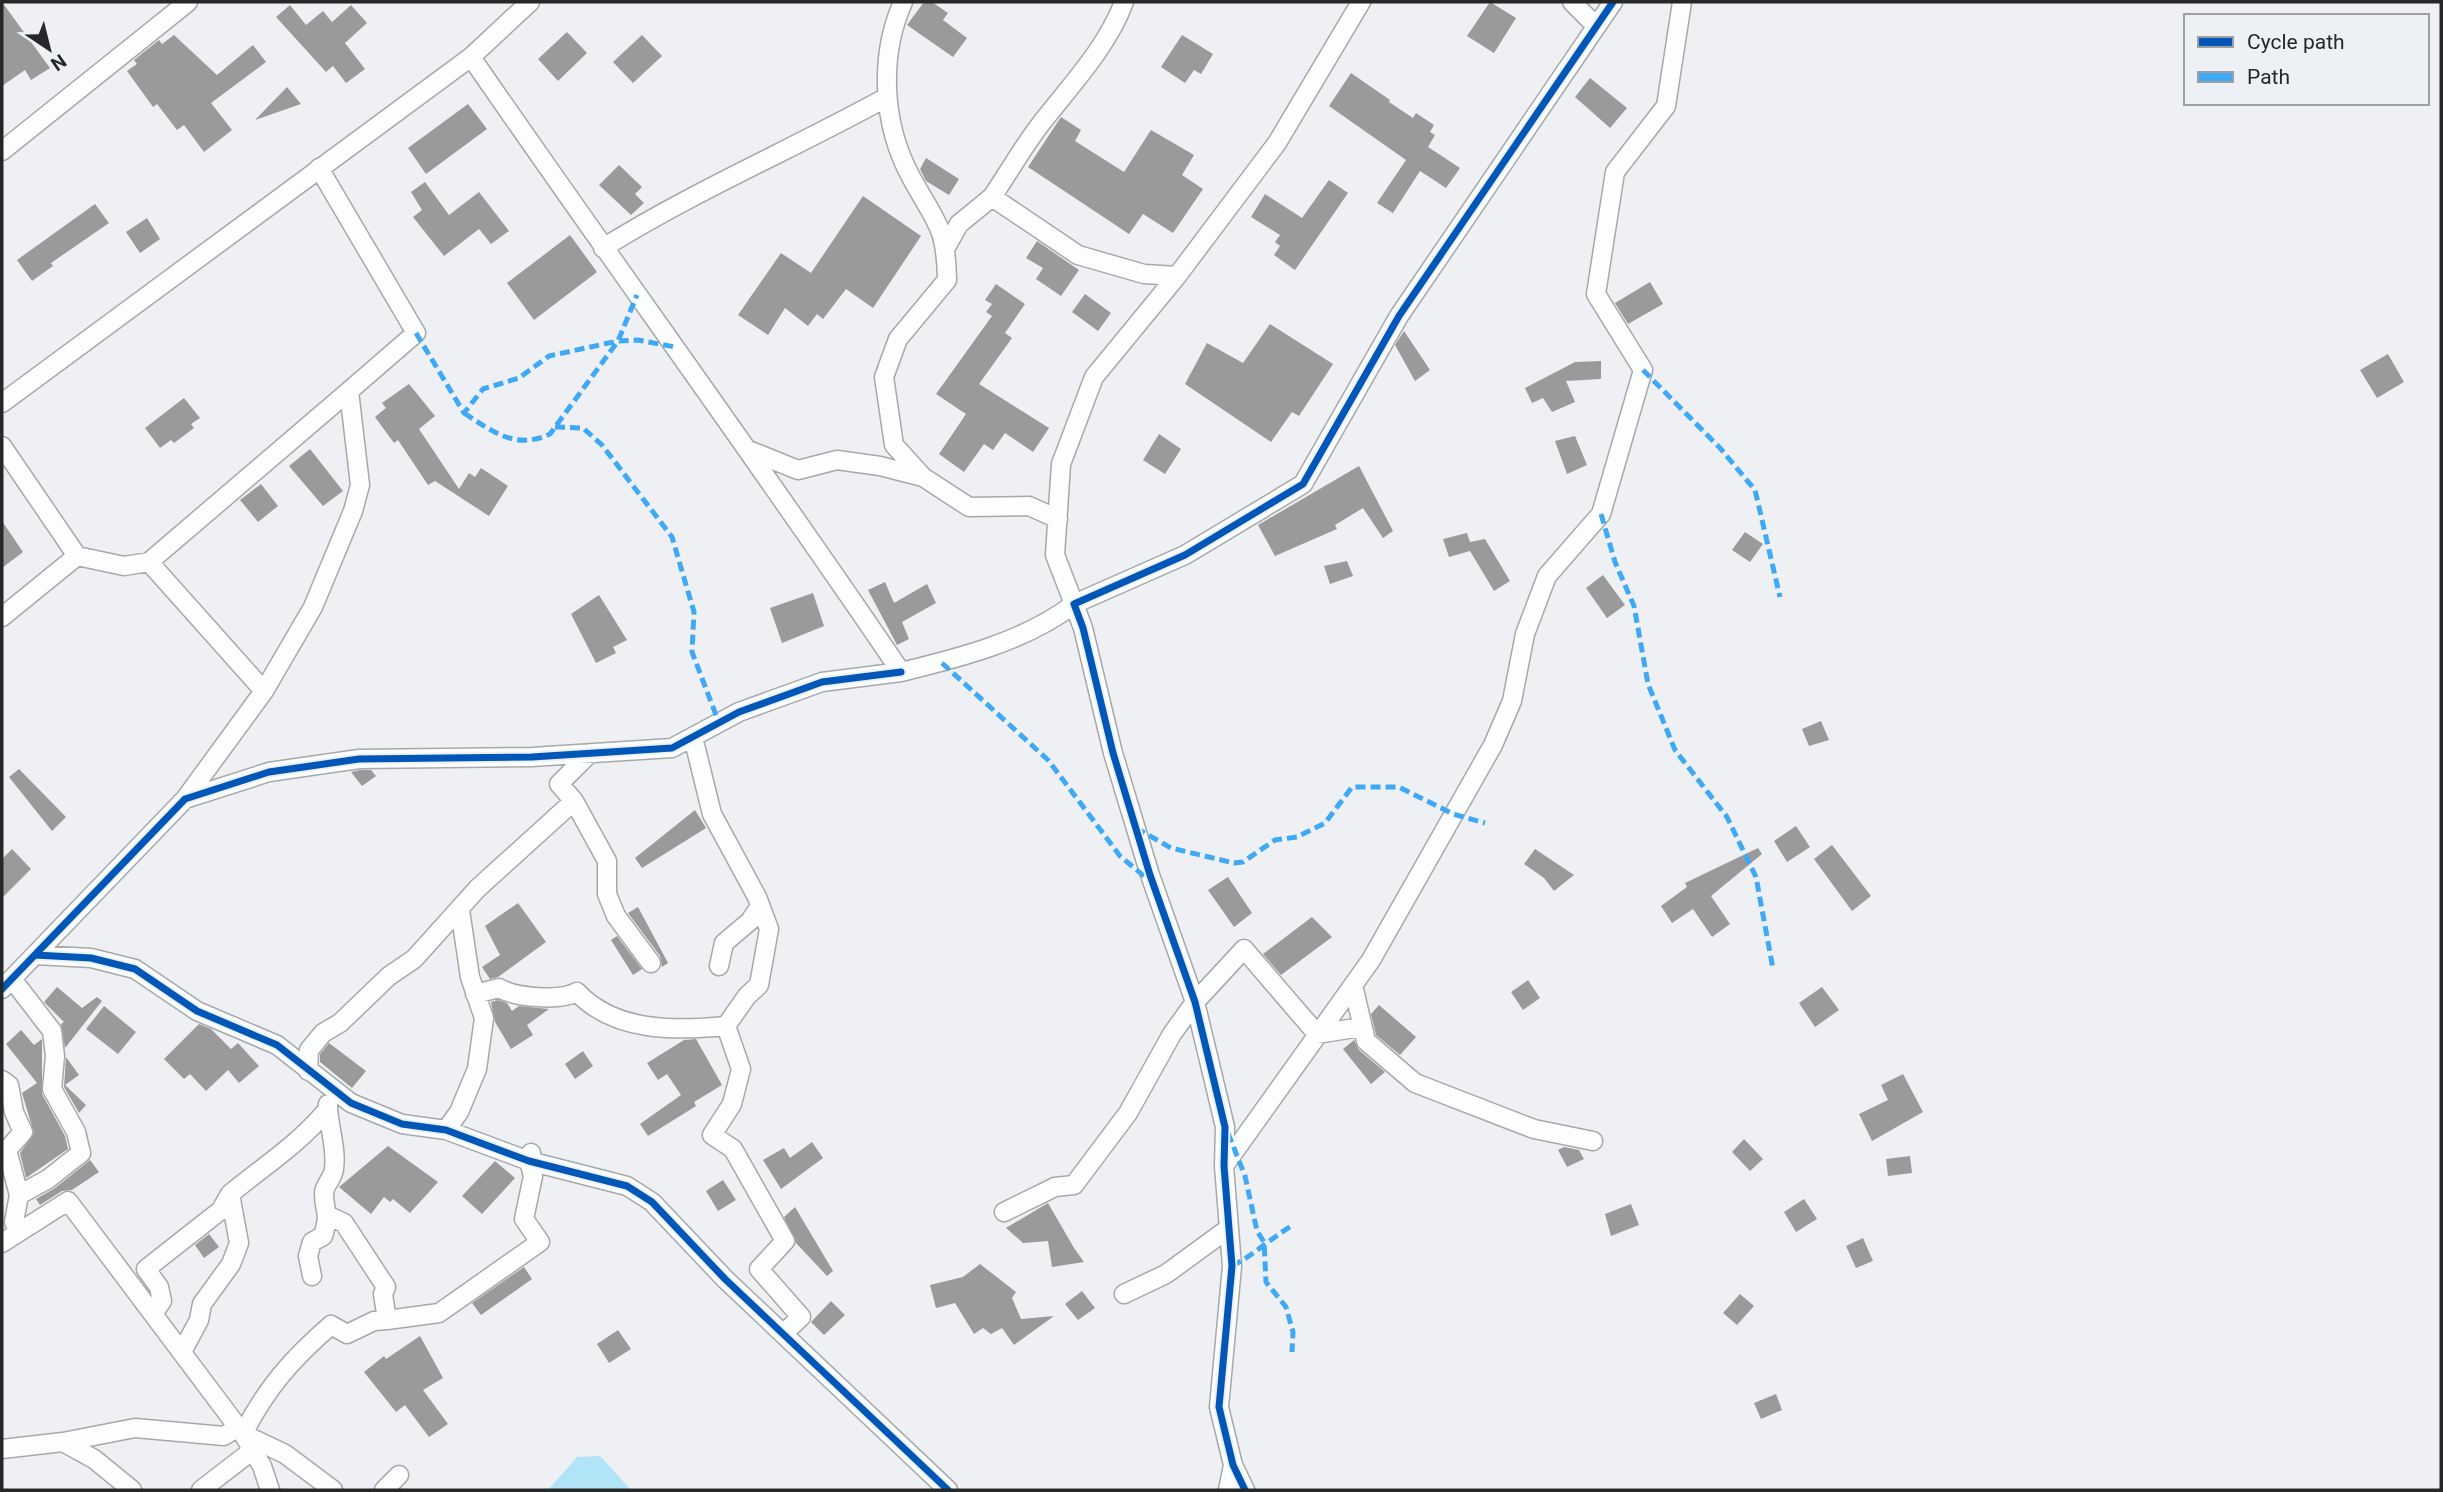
<svg xmlns="http://www.w3.org/2000/svg" width="2443" height="1492" viewBox="0 0 2443 1492" font-family="Roboto,sans-serif">
<rect width="100%" height="100%" fill="#eef0f3"/>
<!-- water -->
<path fill="#b2e4f8" d="M 600,1456 L 631,1490 L 548,1490 L 577,1457 Z"/>
<!-- building -->
<path fill="#9a9a9b" d="M 2,2 L 50,68 L 31,80 L 25,70 L 2,86 Z
M 924,2 L 932,2 L 948,13 L 943,20 L 967,38 L 953,57 L 907,25 Z
M 1490,2 L 1516,18 L 1494,53 L 1467,36 Z
M 290,5 L 306,25 L 323,11 L 332,22 L 351,5 L 367,23 L 345,43 L 365,69 L 346,83 L 333,66 L 326,72 L 276,17 Z
M 567,32 L 587,53 L 558,81 L 538,59 Z
M 174,35 L 217,75 L 253,45 L 266,62 L 211,103 L 232,130 L 204,152 L 184,125 L 177,130 L 157,104 L 153,107 L 127,71 L 137,64 L 134,60 L 159,40 L 162,44 Z
M 642,35 L 662,56 L 633,83 L 613,62 Z
M 1182,35 L 1213,54 L 1201,74 L 1194,70 L 1185,83 L 1161,67 Z
M 1351,73 L 1390,100 L 1389,102 L 1413,118 L 1416,113 L 1434,125 L 1430,132 L 1435,135 L 1428,147 L 1460,168 L 1446,188 L 1420,171 L 1393,213 L 1377,203 L 1406,160 L 1329,106 Z
M 1590,78 L 1627,108 L 1610,128 L 1575,97 Z
M 287,87 L 301,104 L 255,120 Z
M 468,104 L 487,129 L 426,174 L 408,148 Z
M 1061,117 L 1081,130 L 1075,141 L 1124,172 L 1151,130 L 1194,155 L 1182,175 L 1203,189 L 1173,233 L 1143,214 L 1129,234 L 1028,167 Z
M 926,158 L 959,179 L 949,195 L 926,181 L 920,169 Z
M 619,165 L 642,187 L 635,194 L 644,203 L 631,215 L 599,185 Z
M 1329,180 L 1348,193 L 1295,270 L 1274,255 L 1280,246 L 1275,242 L 1280,235 L 1251,217 L 1265,194 L 1302,218 Z
M 425,182 L 449,215 L 479,192 L 509,231 L 491,244 L 479,229 L 444,256 L 413,217 L 422,210 L 411,192 Z
M 863,196 L 921,236 L 873,308 L 846,289 L 823,319 L 817,314 L 808,326 L 785,308 L 768,335 L 738,315 L 781,253 L 811,273 Z
M 95,204 L 109,223 L 51,263 L 53,266 L 32,281 L 17,260 Z
M 147,218 L 160,239 L 140,253 L 126,232 Z
M 570,235 L 597,272 L 534,320 L 507,283 Z
M 1037,241 L 1079,270 L 1061,296 L 1036,279 L 1043,268 L 1026,258 Z
M 1650,282 L 1663,304 L 1628,324 L 1615,303 Z
M 996,284 L 1025,304 L 1005,333 L 1012,338 L 979,384 L 1049,428 L 1033,452 L 1005,433 L 993,450 L 984,444 L 964,472 L 939,454 L 966,414 L 936,394 L 992,316 L 986,312 L 992,304 L 985,300 Z
M 1085,294 L 1111,313 L 1098,331 L 1072,312 Z
M 1270,324 L 1333,364 L 1299,416 L 1292,412 L 1271,442 L 1185,384 L 1207,343 L 1243,363 Z
M 1404,331 L 1430,370 L 1415,381 L 1395,345 Z
M 2388,354 L 2404,382 L 2377,398 L 2360,370 Z
M 1601,361 L 1601,379 L 1566,381 L 1575,402 L 1552,412 L 1543,398 L 1532,403 L 1525,388 L 1575,362 Z
M 409,384 L 435,416 L 419,429 L 459,489 L 469,473 L 475,477 L 481,468 L 508,486 L 489,516 L 435,481 L 428,485 L 398,440 L 394,443 L 375,417 L 386,408 L 382,403 Z
M 184,398 L 200,418 L 191,424 L 194,428 L 174,443 L 171,440 L 160,448 L 145,428 Z
M 1159,434 L 1181,449 L 1165,474 L 1143,460 Z
M 1575,436 L 1587,465 L 1567,474 L 1555,441 Z
M 310,449 L 343,491 L 323,506 L 289,466 Z
M 1359,466 L 1393,531 L 1383,538 L 1363,508 L 1335,525 L 1337,529 L 1275,556 L 1258,525 Z
M 261,484 L 278,506 L 258,522 L 240,500 Z
M 2,521 L 23,552 L 2,568 Z
M 1745,532 L 1763,544 L 1750,562 L 1732,550 Z
M 1467,533 L 1470,542 L 1485,539 L 1510,581 L 1494,591 L 1470,551 L 1449,557 L 1443,539 Z
M 1347,561 L 1353,576 L 1330,584 L 1324,566 Z
M 1603,575 L 1625,605 L 1607,618 L 1586,588 Z
M 885,582 L 894,603 L 927,584 L 936,603 L 902,622 L 909,639 L 897,645 L 868,590 Z
M 813,593 L 824,626 L 782,643 L 770,608 Z
M 599,595 L 627,640 L 613,647 L 616,653 L 596,663 L 571,614 Z
M 1821,721 L 1829,740 L 1809,746 L 1802,729 Z
M 19,769 L 66,817 L 52,831 L 9,777 Z
M 360,770 L 371,770 L 376,776 L 362,786 L 351,772 Z
M 695,810 L 706,828 L 642,868 L 635,858 Z
M 1796,826 L 1810,847 L 1787,862 L 1774,841 Z
M 1832,845 L 1871,896 L 1852,911 L 1814,859 Z
M 1758,848 L 1762,854 L 1711,896 L 1730,924 L 1712,937 L 1693,909 L 1672,923 L 1661,906 L 1687,887 L 1685,883 Z
M 12,849 L 31,869 L 2,898 L 2,859 Z
M 1535,849 L 1574,875 L 1554,891 L 1544,878 L 1524,864 Z
M 1228,877 L 1252,913 L 1234,927 L 1208,890 Z
M 518,903 L 546,942 L 498,977 L 490,979 L 482,967 L 500,955 L 485,926 Z
M 638,907 L 668,963 L 662,967 L 660,956 L 628,913 Z
M 1312,917 L 1332,937 L 1281,975 L 1263,954 Z
M 617,936 L 642,969 L 633,975 L 611,940 Z
M 1528,980 L 1540,998 L 1523,1010 L 1511,992 Z
M 57,987 L 82,1008 L 97,997 L 102,1001 L 65,1048 L 61,1024 L 64,1022 L 44,1002 Z
M 1822,987 L 1839,1010 L 1815,1027 L 1799,1003 Z
M 498,1000 L 507,1003 L 512,1011 L 519,1006 L 549,1009 L 527,1025 L 533,1035 L 511,1049 L 495,1022 L 491,1002 Z
M 1379,1005 L 1416,1037 L 1400,1055 L 1376,1035 L 1371,1014 Z
M 104,1006 L 136,1032 L 118,1054 L 86,1029 Z
M 199,1024 L 211,1029 L 231,1049 L 238,1043 L 259,1066 L 239,1083 L 228,1070 L 206,1091 L 190,1074 L 184,1079 L 164,1059 Z
M 21,1030 L 34,1045 L 42,1039 L 42,1094 L 65,1136 L 68,1149 L 26,1178 L 20,1153 L 34,1133 L 22,1093 L 37,1083 L 6,1044 Z
M 696,1039 L 722,1085 L 694,1102 L 696,1106 L 648,1136 L 640,1124 L 681,1095 L 667,1074 L 658,1080 L 647,1063 L 684,1040 Z
M 1354,1040 L 1359,1050 L 1385,1072 L 1371,1084 L 1343,1049 Z
M 329,1043 L 366,1071 L 352,1088 L 320,1062 L 320,1054 Z
M 583,1051 L 593,1066 L 575,1079 L 565,1064 Z
M 66,1057 L 79,1075 L 65,1085 L 86,1105 L 79,1113 L 64,1087 Z
M 1903,1074 L 1923,1112 L 1872,1141 L 1859,1114 L 1888,1100 L 1881,1085 Z
M 1744,1139 L 1763,1159 L 1750,1171 L 1732,1152 Z
M 812,1142 L 823,1158 L 781,1189 L 763,1160 L 784,1148 L 790,1158 Z
M 388,1146 L 438,1182 L 410,1213 L 393,1199 L 390,1202 L 384,1197 L 371,1214 L 339,1187 Z
M 1564,1147 L 1579,1150 L 1584,1159 L 1567,1167 L 1558,1150 Z
M 1910,1156 L 1912,1173 L 1888,1176 L 1886,1159 Z
M 90,1160 L 99,1172 L 72,1190 L 62,1191 L 40,1205 L 36,1199 L 55,1188 Z
M 495,1161 L 515,1178 L 482,1214 L 462,1196 Z
M 723,1180 L 736,1200 L 718,1211 L 706,1191 Z
M 1804,1199 L 1817,1219 L 1796,1232 L 1784,1212 Z
M 1048,1203 L 1074,1248 L 1084,1262 L 1052,1267 L 1048,1241 L 1023,1243 L 1006,1228 Z
M 1631,1204 L 1639,1225 L 1611,1236 L 1605,1214 Z
M 795,1207 L 833,1271 L 827,1276 L 796,1243 L 784,1217 Z
M 209,1234 L 219,1247 L 204,1258 L 195,1245 Z
M 1863,1238 L 1873,1261 L 1856,1268 L 1846,1246 Z
M 980,1264 L 1016,1292 L 1012,1298 L 1021,1319 L 1054,1316 L 1014,1345 L 1002,1328 L 991,1334 L 983,1328 L 974,1334 L 955,1303 L 936,1308 L 930,1285 L 963,1277 Z
M 524,1267 L 532,1279 L 481,1315 L 472,1303 Z
M 1082,1291 L 1095,1308 L 1078,1320 L 1065,1304 Z
M 1740,1294 L 1754,1306 L 1737,1325 L 1723,1313 Z
M 831,1301 L 845,1315 L 824,1335 L 811,1322 Z
M 618,1330 L 631,1349 L 609,1363 L 597,1344 Z
M 420,1336 L 443,1378 L 423,1390 L 448,1424 L 429,1437 L 405,1405 L 396,1412 L 364,1372 L 384,1356 L 386,1359 Z
M 1776,1394 L 1782,1410 L 1761,1419 L 1754,1403 Z"/>
<g fill="none" stroke-linecap="round" stroke-linejoin="round">
<!-- minor casing -->
<g stroke="#a7a8aa" stroke-width="21">
<path id="minor" d="M 903,2 C 879,56 882,124 911,177 C 935,222 946,224 947,280 L 898,339 L 884,377 L 894,445 L 923,477 L 969,507 L 1029,506 L 1058,519
M 1572,2 L 1596,26
M 471,57 C 613,263 761,465 901,672 C 959,658 1026,641 1074,604 L 1055,555 L 1061,464 L 1094,377 L 1177,276 L 1277,143 L 1361,2
M 2,151 L 188,2
M 992,197 C 1009,172 1024,145 1043,121 C 1072,84 1107,47 1124,2
M 946,247 L 959,224 L 992,197 L 1078,255 L 1144,274 L 1177,276
M 603,248 C 694,191 793,149 887,97
M 2,403 L 471,57 L 530,2
M 2,446 L 77,556
M 751,451 L 798,470 L 837,460 L 880,466 L 923,477
M 2,617 L 77,556 L 124,566 L 149,562
M 264,691 L 149,562 L 349,391
M 185,799 L 264,691 L 313,607 L 353,511 L 360,485 L 349,391 L 416,333 L 319,168
M 574,801 L 607,861 L 607,894 L 616,916 L 651,963
M 35,955 L 91,958 L 135,969 L 197,1011 L 277,1045 L 351,1103 L 402,1124 L 446,1130 L 529,1161 L 627,1186 L 652,1202 L 725,1279 L 948,1490
M 719,966 L 724,943 L 750,921 L 760,906
M 12,979 L 52,1031 L 55,1056 L 52,1089 L 76,1132 L 81,1153 L 48,1179 L 19,1195
M 1353,985 L 1366,1041 L 1415,1083 L 1534,1129 L 1593,1141
M 2,989 L 185,799 L 269,772 L 359,759 L 532,757 L 672,748 L 739,712 L 822,682 L 901,672
M 475,994 L 499,988 C 516,998 560,1001 577,992 C 614,1032 675,1031 726,1026 L 747,996 L 759,985 L 769,929 L 757,897 L 712,814 L 693,737
M 726,1026 L 741,1069 L 732,1104 L 712,1135 L 733,1149 L 785,1241 L 759,1269 L 801,1317 L 784,1333
M 308,1071 L 309,1050 L 323,1033 L 340,1023 L 389,976 L 414,959 L 478,888 L 574,801 L 559,784 L 590,753
M 2,1080 L 9,1085 L 14,1112 L 23,1132 L 7,1150 L 19,1195 L 14,1222 L 19,1232
M 446,1130 L 459,1112 L 477,1069 L 484,1018 L 470,977 L 460,910
M 1224,1166 L 1371,960 L 1493,745 L 1512,701 L 1525,634 L 1547,576 L 1601,514 L 1643,370 L 1596,294 L 1615,172 L 1666,106 L 1682,2
M 1004,1212 L 1055,1187 L 1074,1185 L 1128,1113 L 1172,1034 L 1195,1002 L 1244,949 L 1317,1034 L 1361,1027
M 329,1216 L 344,1223 L 386,1287 L 383,1294 L 387,1320 L 439,1313 L 540,1242 L 524,1219 L 533,1176 L 529,1161 L 531,1153
M 2,1243 L 68,1201 L 243,1434 L 262,1466 L 270,1490
M 312,1276 L 308,1256 L 312,1242 L 323,1236 C 331,1210 324,1215 324,1193 C 324,1186 333,1178 334,1169 C 337,1147 328,1126 328,1104
M 1124,1294 L 1166,1274 L 1229,1228
M 153,1314 L 162,1301 L 159,1287 L 146,1269 L 221,1210 L 230,1194
M 182,1352 L 199,1320 L 202,1304 L 231,1264 L 239,1243 L 230,1194 C 264,1166 299,1144 328,1109
M 63,1442 L 135,1428 L 224,1436 L 238,1427
M 2,1449 L 63,1442 L 94,1459 L 132,1490
M 201,1490 L 253,1450
M 333,1490 L 285,1454 L 243,1434 C 267,1387 292,1359 331,1325 L 347,1334 L 374,1321 L 387,1320
M 384,1490 L 399,1475
M 1228,1490 L 1233,1465
M 1245,1490 L 1233,1465 L 1219,1407 L 1232,1266 L 1224,1166 L 1225,1127 L 1195,1002 L 1150,875 L 1113,753 L 1083,628 L 1074,604 L 1185,555 L 1303,484 L 1399,316 L 1613,2"/>
</g>
<!-- minor -->
<use href="#minor" stroke="#fcfdfd" stroke-width="18"/>
<!-- quiet -->
<path stroke="#3fa9f5" stroke-width="5" stroke-dasharray="10 5" stroke-linecap="butt" d="M 416,333 L 464,413 L 483,389 L 519,378 L 549,356 L 618,341 L 638,340 L 675,347
M 1643,370 L 1720,448 L 1755,490 L 1780,597
M 464,413 C 493,432 516,450 550,434 L 618,341 L 637,295
M 555,427 L 583,428 L 602,445 L 672,537 L 694,612 L 692,652 L 719,723
M 1601,514 L 1615,562 L 1634,606 L 1648,684 L 1675,750 L 1727,817 L 1756,877 L 1773,969
M 942,663 L 1048,760 L 1120,856 L 1151,882
M 1136,828 L 1171,848 L 1234,863 L 1243,862 L 1275,840 L 1297,837 L 1325,823 L 1352,787 L 1399,787 L 1453,814 L 1485,823
M 1228,1133 L 1245,1176 L 1257,1231 L 1264,1242 L 1266,1282 L 1286,1307 L 1293,1332 L 1292,1352
M 1232,1266 C 1254,1255 1271,1238 1293,1225"/>
<!-- cycleway casing -->
<g stroke="#edf0f4" stroke-width="11">
<path id="cycleway" d="M 35,955 L 91,958 L 135,969 L 197,1011 L 277,1045 L 351,1103 L 402,1124 L 446,1130 L 529,1161 L 627,1186 L 652,1202 L 725,1279 L 948,1490
M 2,989 L 185,799 L 269,772 L 359,759 L 532,757 L 672,748 L 739,712 L 822,682 L 901,672
M 1245,1490 L 1233,1465 L 1219,1407 L 1232,1266 L 1224,1166 L 1225,1127 L 1195,1002 L 1150,875 L 1113,753 L 1083,628 L 1074,604 L 1185,555 L 1303,484 L 1399,316 L 1613,2"/>
</g>
<!-- cycleway -->
<use href="#cycleway" stroke="#0057b8" stroke-width="7"/>
</g>
<!-- border -->
<rect width="2443" height="1492" fill="none" stroke="#262729" stroke-width="7"/>
<!-- legend -->
<rect x="2184" y="14" width="245" height="91" fill="#edf0f4" stroke="#9da0a3" stroke-width="2"/>
<rect x="2198" y="37" width="35" height="10" fill="#0057b8" stroke="#9da0a3" stroke-width="2"/>
<text x="2247" y="49" font-size="21" fill="#262729">Cycle path</text>
<rect x="2198" y="72" width="35" height="10" fill="#3fa9f5" stroke="#9da0a3" stroke-width="2"/>
<text x="2247" y="84" font-size="21" fill="#262729">Path</text>
<!-- north arrow -->
<g transform="translate(49 49) rotate(145)" stroke="#edf0f4" stroke-width="5" paint-order="stroke">
<path d="M0-5L12 26L0 18L-12 26Z" fill="#262729"/>
<text y="-10" font-size="19" font-weight="bold" text-anchor="middle" fill="#262729">N</text>
</g>
</svg>
